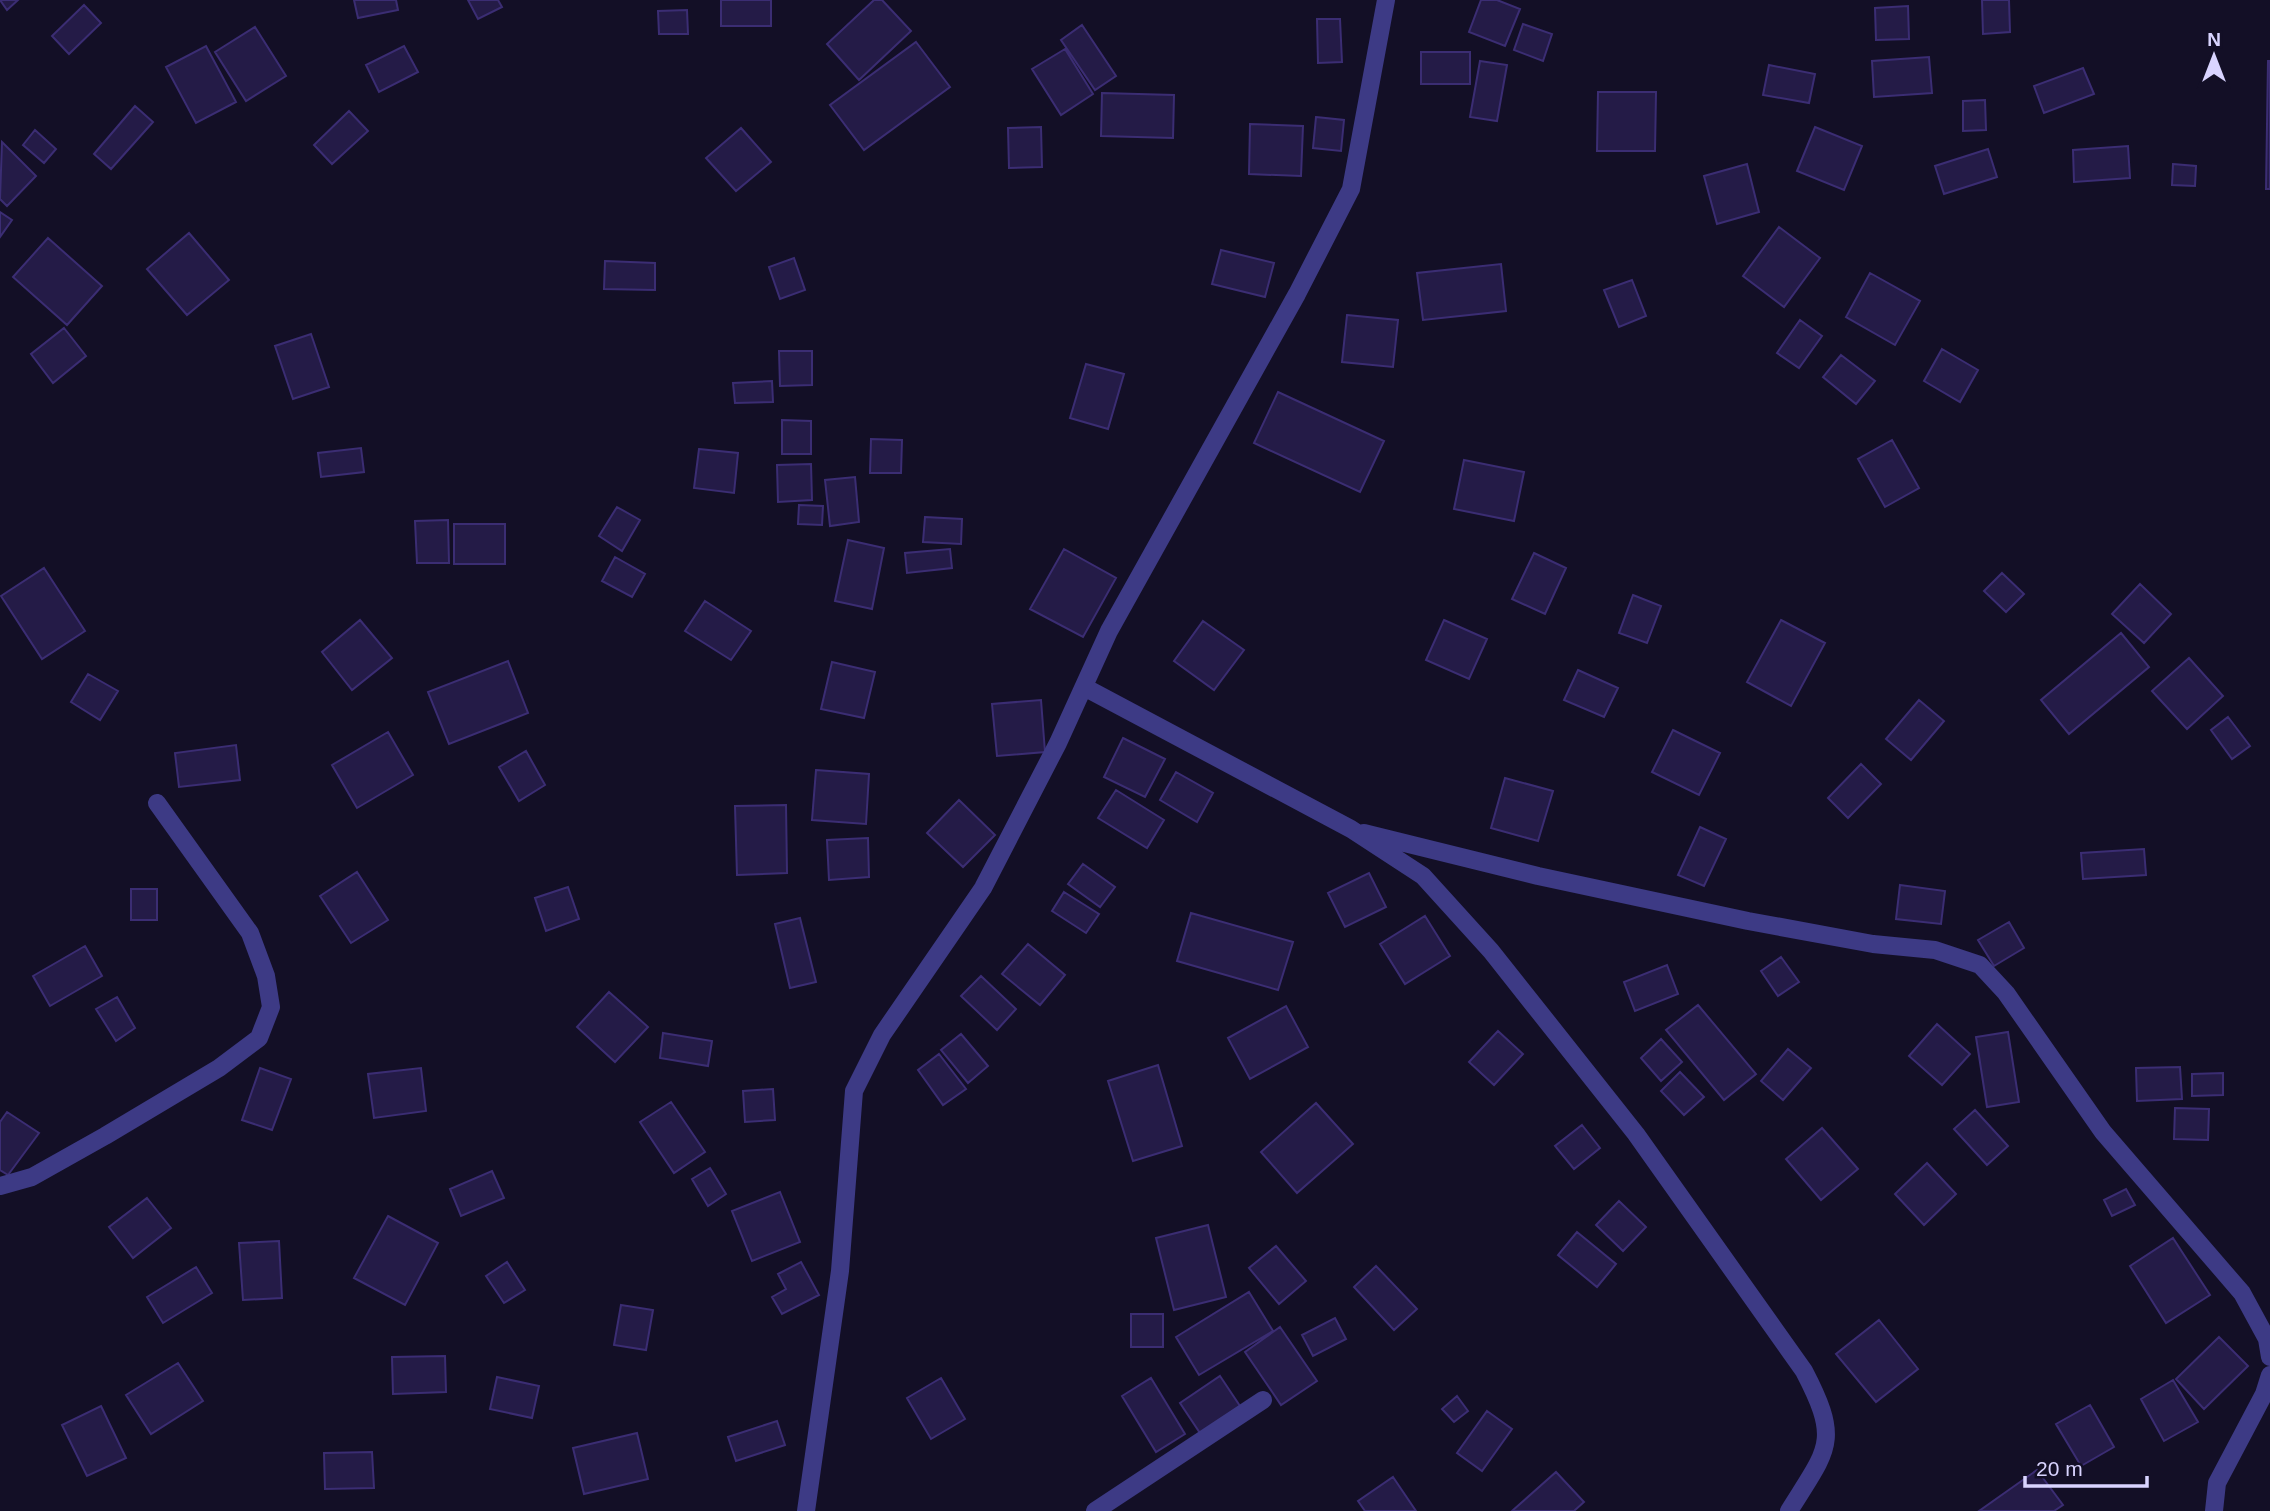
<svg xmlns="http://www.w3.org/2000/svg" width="2270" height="1511" viewBox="0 0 2270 1511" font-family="Arial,sans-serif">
<rect width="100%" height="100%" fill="#130f26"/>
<!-- building -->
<path fill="#241b47" stroke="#3b2d73" stroke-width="2" d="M 0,0 L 18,0 L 7,10 Z
M 354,0 L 396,0 L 398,10 L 358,18 Z
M 468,0 L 498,0 L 502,7 L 478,19 Z
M 721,0 L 771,0 L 771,26 L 721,26 Z
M 874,0 L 882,0 L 911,31 L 859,80 L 827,44 Z
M 1481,0 L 1497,0 L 1520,9 L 1505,46 L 1469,32 Z
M 1982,0 L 2009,0 L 2010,32 L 1983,34 Z
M 84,5 L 101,23 L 69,54 L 52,36 Z
M 1908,6 L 1909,39 L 1876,40 L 1875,8 Z
M 687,10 L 688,34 L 659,34 L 658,11 Z
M 1317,19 L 1340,19 L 1342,62 L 1318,63 Z
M 1523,24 L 1552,34 L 1543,61 L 1514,50 Z
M 1082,25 L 1116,76 L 1095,90 L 1061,40 Z
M 255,27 L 286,76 L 246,101 L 215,52 Z
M 916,42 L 950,87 L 864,150 L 830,105 Z
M 206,46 L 236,102 L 196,123 L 166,67 Z
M 404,46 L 418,72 L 379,92 L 366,65 Z
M 1065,49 L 1093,94 L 1061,115 L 1032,69 Z
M 1421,52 L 1470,52 L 1470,84 L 1421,84 Z
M 1929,57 L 1932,93 L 1874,97 L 1872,61 Z
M 1480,61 L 1507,65 L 1497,121 L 1470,117 Z
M 2268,61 L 2270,61 L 2270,189 L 2266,189 Z
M 1769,65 L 1815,74 L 1809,103 L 1763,95 Z
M 2083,68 L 2094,94 L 2044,113 L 2034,86 Z
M 1598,92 L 1656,92 L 1655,151 L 1597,151 Z
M 1102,93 L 1174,95 L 1173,138 L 1101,136 Z
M 1985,100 L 1986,130 L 1963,131 L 1963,101 Z
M 135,106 L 153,122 L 111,169 L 94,154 Z
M 349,111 L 368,131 L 332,164 L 314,145 Z
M 1316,117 L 1344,120 L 1341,151 L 1313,148 Z
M 1250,124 L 1303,126 L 1301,176 L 1249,174 Z
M 1041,127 L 1042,167 L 1009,168 L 1008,128 Z
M 1815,127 L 1862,146 L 1844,190 L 1797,171 Z
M 741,128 L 771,162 L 736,191 L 706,158 Z
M 35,130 L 56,149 L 44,163 L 23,145 Z
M 2,142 L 36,176 L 7,206 L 0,199 Z
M 2128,146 L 2130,178 L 2074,182 L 2073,150 Z
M 1988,149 L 1997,177 L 1944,194 L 1935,166 Z
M 1747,164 L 1759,212 L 1717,224 L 1704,176 Z
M 2173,164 L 2196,166 L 2195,186 L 2172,185 Z
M 0,212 L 12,220 L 0,237 Z
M 1779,227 L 1820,258 L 1784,307 L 1743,276 Z
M 189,233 L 229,280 L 187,315 L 147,269 Z
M 48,238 L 102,286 L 67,325 L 13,277 Z
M 1221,250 L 1274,263 L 1265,297 L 1212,284 Z
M 794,258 L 805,290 L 780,299 L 769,267 Z
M 605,261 L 655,263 L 655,290 L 604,289 Z
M 1501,264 L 1506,311 L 1423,320 L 1417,273 Z
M 1870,273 L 1920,301 L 1895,345 L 1846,317 Z
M 1632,280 L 1646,316 L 1619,327 L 1604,290 Z
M 1347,315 L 1398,320 L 1393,367 L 1342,362 Z
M 1800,320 L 1822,336 L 1799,368 L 1777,353 Z
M 64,328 L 86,356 L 53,383 L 31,354 Z
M 311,334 L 329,387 L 293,399 L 275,346 Z
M 1942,349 L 1978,370 L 1960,402 L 1924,381 Z
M 779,351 L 812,351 L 812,385 L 780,386 Z
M 1841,355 L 1875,381 L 1856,404 L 1823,377 Z
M 1086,364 L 1124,374 L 1108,429 L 1070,418 Z
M 772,381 L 773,402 L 735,403 L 733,383 Z
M 1278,392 L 1384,441 L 1360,492 L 1254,443 Z
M 782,420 L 811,421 L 811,454 L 782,454 Z
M 871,439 L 902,440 L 901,473 L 870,473 Z
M 1892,440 L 1919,488 L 1885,507 L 1858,459 Z
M 361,448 L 364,472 L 321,477 L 318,453 Z
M 699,449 L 738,453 L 734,493 L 694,488 Z
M 1464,460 L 1524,472 L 1514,521 L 1454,509 Z
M 811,464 L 812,500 L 778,502 L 777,465 Z
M 855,477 L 859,522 L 830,526 L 825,480 Z
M 799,505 L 823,506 L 822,525 L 798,524 Z
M 617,507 L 640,520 L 622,551 L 599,536 Z
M 925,517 L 962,519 L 961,544 L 923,542 Z
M 448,520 L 449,563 L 417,563 L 415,521 Z
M 454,524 L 505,524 L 505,564 L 454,564 Z
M 848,540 L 884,548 L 872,609 L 835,601 Z
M 950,549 L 952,568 L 907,573 L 905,553 Z
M 1064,549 L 1116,578 L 1083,637 L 1030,609 Z
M 1534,553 L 1566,568 L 1545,614 L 1512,599 Z
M 615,557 L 645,574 L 632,597 L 602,581 Z
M 44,568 L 85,631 L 42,659 L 1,596 Z
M 2002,573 L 2024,594 L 2006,612 L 1984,591 Z
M 2140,584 L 2171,614 L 2144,643 L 2112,614 Z
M 1633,595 L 1661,606 L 1647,643 L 1619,633 Z
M 705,601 L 751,631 L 731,660 L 685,631 Z
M 360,620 L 392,658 L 352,690 L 322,652 Z
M 1444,620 L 1487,639 L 1469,679 L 1426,660 Z
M 1781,620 L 1825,643 L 1791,706 L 1747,682 Z
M 1203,621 L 1244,650 L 1214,690 L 1174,661 Z
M 2121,633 L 2149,667 L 2069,734 L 2041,700 Z
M 2189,658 L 2223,696 L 2187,729 L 2152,691 Z
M 508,661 L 528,713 L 449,744 L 428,692 Z
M 832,662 L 875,672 L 864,718 L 821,709 Z
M 1578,670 L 1618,688 L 1604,717 L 1564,700 Z
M 88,674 L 118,691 L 100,720 L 71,702 Z
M 1041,700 L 1045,752 L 997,756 L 992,704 Z
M 1919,700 L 1944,721 L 1911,760 L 1886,739 Z
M 2228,717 L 2250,746 L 2232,759 L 2211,730 Z
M 1673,730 L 1720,753 L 1699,795 L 1652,772 Z
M 388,732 L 413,775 L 357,808 L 332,765 Z
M 1123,738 L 1165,759 L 1145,797 L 1104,777 Z
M 236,745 L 240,780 L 179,787 L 175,753 Z
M 526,751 L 545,785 L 519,801 L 499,767 Z
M 1861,764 L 1881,784 L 1848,818 L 1828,798 Z
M 816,770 L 869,774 L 866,824 L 812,820 Z
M 1176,772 L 1213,793 L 1197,822 L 1160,800 Z
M 1505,778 L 1553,791 L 1538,841 L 1491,828 Z
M 1116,790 L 1164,820 L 1147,848 L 1098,818 Z
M 959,800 L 995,835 L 963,867 L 927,833 Z
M 786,805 L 787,873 L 737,875 L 735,806 Z
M 1700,827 L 1726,839 L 1704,886 L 1678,875 Z
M 868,838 L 869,877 L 829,880 L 827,840 Z
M 2144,849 L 2146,875 L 2083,879 L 2081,853 Z
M 1083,864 L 1115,887 L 1100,907 L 1068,884 Z
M 357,872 L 388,920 L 351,943 L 320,896 Z
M 1369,873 L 1386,907 L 1345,927 L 1328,893 Z
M 1900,885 L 1945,891 L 1941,924 L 1896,919 Z
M 568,887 L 579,919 L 546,931 L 535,898 Z
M 131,889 L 157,889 L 157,920 L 131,920 Z
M 1064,892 L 1099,914 L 1086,933 L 1052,911 Z
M 1191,913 L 1293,942 L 1278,990 L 1177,961 Z
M 1425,916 L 1450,956 L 1405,984 L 1380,944 Z
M 800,918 L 816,982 L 790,988 L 775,924 Z
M 2009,922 L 2024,948 L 1994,966 L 1978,940 Z
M 1028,944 L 1065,975 L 1040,1005 L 1002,974 Z
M 85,946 L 102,976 L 50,1006 L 33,976 Z
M 1781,957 L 1799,982 L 1778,996 L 1761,971 Z
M 1667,965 L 1678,994 L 1635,1011 L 1624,982 Z
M 981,976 L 1016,1009 L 997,1030 L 961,996 Z
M 609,992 L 648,1027 L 615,1062 L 577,1027 Z
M 117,997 L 135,1028 L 116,1041 L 96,1009 Z
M 1698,1005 L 1756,1074 L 1724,1100 L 1666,1030 Z
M 1286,1006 L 1308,1047 L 1250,1079 L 1228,1038 Z
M 1937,1024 L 1970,1054 L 1942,1085 L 1909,1056 Z
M 1498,1031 L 1523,1054 L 1494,1085 L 1469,1062 Z
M 2008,1032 L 2019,1102 L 1987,1107 L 1976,1037 Z
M 663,1033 L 712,1041 L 708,1066 L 660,1058 Z
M 961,1034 L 988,1066 L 968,1083 L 941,1050 Z
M 1661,1039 L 1682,1062 L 1661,1081 L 1641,1058 Z
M 1788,1049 L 1811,1068 L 1783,1100 L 1761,1081 Z
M 939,1054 L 966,1089 L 943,1105 L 918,1070 Z
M 1158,1065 L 1182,1146 L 1133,1161 L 1108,1081 Z
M 2180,1067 L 2182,1099 L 2137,1101 L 2136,1068 Z
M 260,1068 L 291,1079 L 272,1130 L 242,1120 Z
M 421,1068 L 426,1111 L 374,1118 L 368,1074 Z
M 1680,1072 L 1704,1097 L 1684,1115 L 1661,1091 Z
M 2223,1073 L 2223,1095 L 2192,1096 L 2192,1074 Z
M 773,1089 L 775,1120 L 745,1122 L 743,1091 Z
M 671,1102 L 705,1152 L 674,1173 L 640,1122 Z
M 1316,1103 L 1353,1144 L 1297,1193 L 1261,1152 Z
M 2175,1108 L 2209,1109 L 2208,1140 L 2174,1139 Z
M 1975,1110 L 2008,1146 L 1987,1165 L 1954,1129 Z
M 7,1112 L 39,1133 L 8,1175 L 0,1170 L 0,1122 Z
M 1582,1125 L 1600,1148 L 1574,1169 L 1555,1146 Z
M 1822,1128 L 1858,1169 L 1821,1200 L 1786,1159 Z
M 1927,1163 L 1956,1194 L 1924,1225 L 1895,1194 Z
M 710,1168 L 726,1194 L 708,1206 L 692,1179 Z
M 492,1171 L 504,1198 L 461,1216 L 450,1189 Z
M 2126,1189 L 2135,1205 L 2112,1216 L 2104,1200 Z
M 780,1192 L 800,1242 L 752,1261 L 732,1211 Z
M 147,1198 L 171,1228 L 133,1258 L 109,1227 Z
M 1619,1201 L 1646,1227 L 1623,1251 L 1596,1225 Z
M 388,1216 L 438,1243 L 405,1305 L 354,1278 Z
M 1208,1225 L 1226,1297 L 1174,1310 L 1156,1238 Z
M 1577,1232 L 1616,1264 L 1597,1287 L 1558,1255 Z
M 2173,1238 L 2210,1295 L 2166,1323 L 2130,1266 Z
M 279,1241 L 282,1298 L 243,1300 L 239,1243 Z
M 1276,1246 L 1306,1281 L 1279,1304 L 1249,1268 Z
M 507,1262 L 525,1290 L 504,1303 L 486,1276 Z
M 801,1262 L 819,1295 L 782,1314 L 772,1297 L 786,1289 L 778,1274 Z
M 1376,1266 L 1417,1309 L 1394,1330 L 1354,1287 Z
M 196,1267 L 212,1293 L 163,1323 L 147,1297 Z
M 1249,1292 L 1273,1331 L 1199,1375 L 1176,1337 Z
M 621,1305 L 653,1310 L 646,1350 L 614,1345 Z
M 1131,1314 L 1163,1314 L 1163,1347 L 1131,1347 Z
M 1335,1318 L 1346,1339 L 1313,1356 L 1302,1335 Z
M 1879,1320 L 1918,1369 L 1876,1402 L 1836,1354 Z
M 1280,1327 L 1317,1381 L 1281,1405 L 1245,1352 Z
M 2219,1337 L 2248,1366 L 2204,1409 L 2176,1379 Z
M 445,1356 L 446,1392 L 393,1394 L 392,1357 Z
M 178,1363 L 203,1401 L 151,1434 L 126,1395 Z
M 1220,1376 L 1240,1406 L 1200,1433 L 1180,1403 Z
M 497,1377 L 539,1386 L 532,1418 L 490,1409 Z
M 941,1378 L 965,1419 L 931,1439 L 907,1398 Z
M 1151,1378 L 1185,1434 L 1156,1452 L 1122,1396 Z
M 2173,1380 L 2198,1422 L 2164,1441 L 2141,1399 Z
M 1457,1396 L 1468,1411 L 1454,1422 L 1442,1409 Z
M 2090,1405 L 2114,1447 L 2081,1466 L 2056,1424 Z
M 101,1406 L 126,1458 L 87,1476 L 62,1425 Z
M 1487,1411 L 1512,1429 L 1482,1471 L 1457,1453 Z
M 777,1421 L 785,1445 L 736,1461 L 728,1437 Z
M 637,1433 L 648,1479 L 584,1494 L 573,1448 Z
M 372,1452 L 374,1488 L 325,1489 L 324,1453 Z
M 2037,1470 L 2063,1505 L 2054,1511 L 1979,1511 Z
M 1556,1472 L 1584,1502 L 1574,1511 L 1512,1511 Z
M 1393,1477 L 1416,1511 L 1365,1511 L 1358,1501 Z"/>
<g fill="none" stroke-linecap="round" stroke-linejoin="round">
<!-- street -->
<path stroke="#3d3a85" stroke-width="18" d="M 1084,687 L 1351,829 L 1423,876 L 1491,951 L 1636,1134 L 1804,1371 C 1841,1442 1828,1448 1789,1511
M 1364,833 L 1538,876 L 1748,921 L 1873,944 L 1935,950 L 1980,965 L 2006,993 L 2103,1132 L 2242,1293 L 2267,1339 L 2270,1357
M 0,1186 L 32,1177 L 105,1136 L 219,1068 L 259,1038 L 271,1007 L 266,976 L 250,933 L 157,803
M 806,1511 L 840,1271 L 854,1091 L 882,1035 L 983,888 L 1058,743 L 1109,631 L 1297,294 L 1351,189 L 1386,0
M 1095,1511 L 1263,1400
M 2214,1511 L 2217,1483 L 2264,1394 L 2270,1375"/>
</g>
<!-- north arrow -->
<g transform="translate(2214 56)" stroke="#130f26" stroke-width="5" paint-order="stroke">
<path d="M0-5L12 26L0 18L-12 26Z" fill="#d9d4ff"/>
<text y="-10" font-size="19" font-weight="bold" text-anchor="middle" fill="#d9d4ff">N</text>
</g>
<!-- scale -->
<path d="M2025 1476v10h122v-10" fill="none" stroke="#d9d4ff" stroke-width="3.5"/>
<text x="2036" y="1476" font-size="21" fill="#d9d4ff" stroke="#130f26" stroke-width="5" paint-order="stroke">20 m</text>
</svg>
